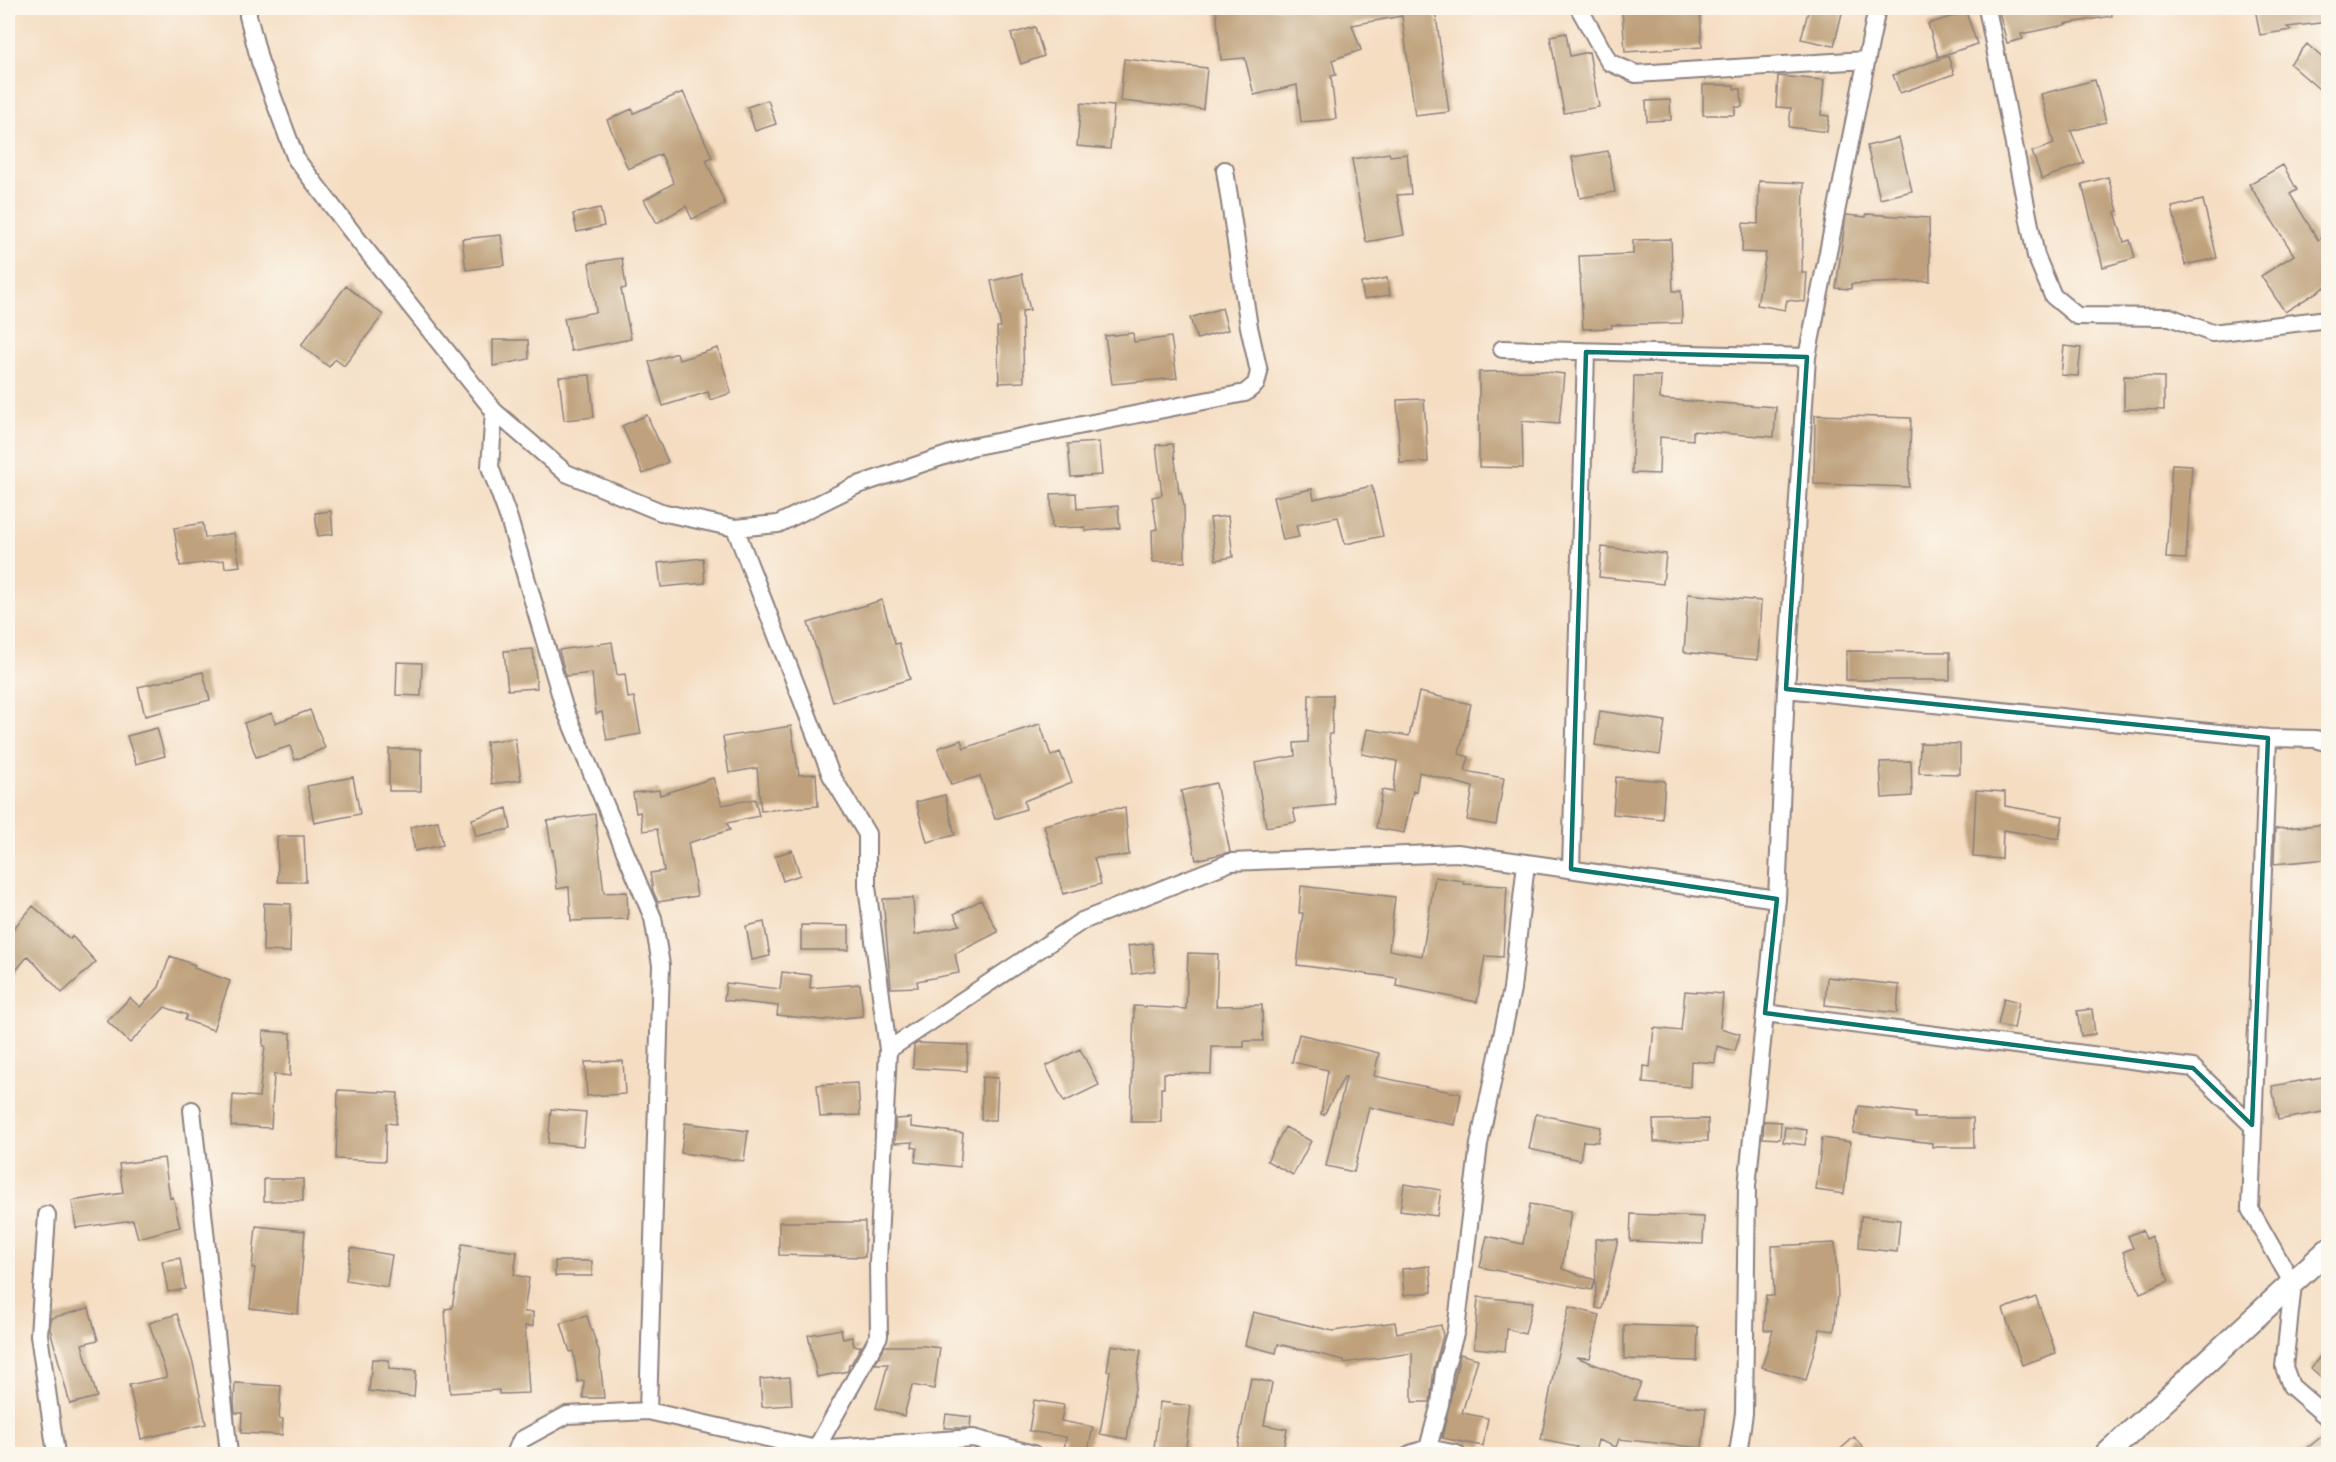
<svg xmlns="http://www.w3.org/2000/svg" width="2336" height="1462" viewBox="0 0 2336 1462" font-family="'Balsamiq Sans',sans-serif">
<rect width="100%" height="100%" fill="#fbf7ec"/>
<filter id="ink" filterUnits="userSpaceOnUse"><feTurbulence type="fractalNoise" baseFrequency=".0167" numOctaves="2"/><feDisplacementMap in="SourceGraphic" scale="12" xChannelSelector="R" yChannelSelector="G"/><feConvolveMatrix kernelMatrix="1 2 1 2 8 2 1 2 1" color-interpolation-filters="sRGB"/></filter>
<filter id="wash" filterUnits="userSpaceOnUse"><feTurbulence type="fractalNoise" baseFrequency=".008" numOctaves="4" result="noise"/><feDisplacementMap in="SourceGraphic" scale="24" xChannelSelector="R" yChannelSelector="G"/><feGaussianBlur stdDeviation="1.35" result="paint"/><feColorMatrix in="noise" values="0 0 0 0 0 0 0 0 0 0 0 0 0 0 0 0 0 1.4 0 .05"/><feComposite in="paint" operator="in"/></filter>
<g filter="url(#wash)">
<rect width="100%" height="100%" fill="#f5ddc2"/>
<g id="blocks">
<!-- building -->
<path fill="#bfa27d" d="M 1216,8 L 1435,8 L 1449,112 L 1415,116 L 1402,16 L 1352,25 L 1361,50 L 1332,60 L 1336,75 L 1331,76 L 1336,119 L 1301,122 L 1297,85 L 1254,95 L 1245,58 L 1221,60 Z
M 1648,8 L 1700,8 L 1702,47 L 1625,52 L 1622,10 Z
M 1809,8 L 1842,13 L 1834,46 L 1801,39 Z
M 1998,8 L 2111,8 L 2112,16 L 2065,24 L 2065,25 L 2021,34 L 2023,39 L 2007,43 Z
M 2255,8 L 2328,8 L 2328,22 L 2287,27 L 2291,30 L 2260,35 Z
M 1966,12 L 1977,44 L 1938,57 L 1928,24 Z
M 1035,27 L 1044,56 L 1021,64 L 1011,34 Z
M 1566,33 L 1570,56 L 1589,52 L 1599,107 L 1564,113 L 1550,36 Z
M 2307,44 L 2328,63 L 2328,78 L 2319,89 L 2290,64 Z
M 1948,56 L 1954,74 L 1900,93 L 1893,75 Z
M 1124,59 L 1207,68 L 1203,109 L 1120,101 Z
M 1778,76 L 1824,80 L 1821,115 L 1829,116 L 1827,132 L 1789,127 L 1791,108 L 1776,107 Z
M 2095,80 L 2106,122 L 2071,131 L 2084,163 L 2042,179 L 2032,152 L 2054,144 L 2041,94 Z
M 1703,85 L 1734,85 L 1734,89 L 1741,89 L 1742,107 L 1735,107 L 1735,115 L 1703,115 Z
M 683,92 L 712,157 L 706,160 L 725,204 L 692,219 L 686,206 L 657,223 L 644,200 L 674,183 L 661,154 L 628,169 L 607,120 L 632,109 L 634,113 Z
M 768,100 L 776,124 L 755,131 L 747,107 Z
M 1670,100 L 1671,120 L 1647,121 L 1646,101 Z
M 1081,103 L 1114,106 L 1110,149 L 1077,146 Z
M 1899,138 L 1912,191 L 1880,199 L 1867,146 Z
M 1608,151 L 1615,192 L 1580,198 L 1572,157 Z
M 1389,153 L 1390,156 L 1407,154 L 1411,194 L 1397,195 L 1404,235 L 1366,242 L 1352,159 Z
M 2283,165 L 2297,190 L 2290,194 L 2318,240 L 2322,237 L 2328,247 L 2328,285 L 2285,312 L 2261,276 L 2294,255 L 2249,184 Z
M 2108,177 L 2118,211 L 2115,212 L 2124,242 L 2130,240 L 2135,258 L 2103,267 L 2082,184 Z
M 1759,181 L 1804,183 L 1802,273 L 1807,273 L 1805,302 L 1787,300 L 1785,310 L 1757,305 L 1766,253 L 1742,252 L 1743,223 L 1758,224 Z
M 2203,200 L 2217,258 L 2185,265 L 2172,207 Z
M 600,208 L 604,226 L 577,232 L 573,214 Z
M 1866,214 L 1929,218 L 1930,281 L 1851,284 L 1851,289 L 1836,288 L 1846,215 L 1866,217 Z
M 501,235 L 505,265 L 466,270 L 462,239 Z
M 1671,239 L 1673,291 L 1681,291 L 1682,323 L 1611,325 L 1612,328 L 1583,329 L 1579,256 L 1633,254 L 1633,240 Z
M 622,258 L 626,288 L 621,289 L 631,339 L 571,351 L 564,318 L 596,312 L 589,263 Z
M 1022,274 L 1030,310 L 1022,311 L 1024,382 L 999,383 L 997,327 L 1001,327 L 991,281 Z
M 1387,278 L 1390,295 L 1364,299 L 1361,283 Z
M 346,286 L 383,315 L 344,366 L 335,359 L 329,367 L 301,345 Z
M 1222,308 L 1228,330 L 1197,339 L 1190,318 Z
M 1133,333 L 1134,342 L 1171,337 L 1177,378 L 1112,384 L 1105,336 Z
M 493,340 L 528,340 L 529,359 L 493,366 Z
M 2064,346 L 2081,348 L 2078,376 L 2061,375 Z
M 718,348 L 731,393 L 710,400 L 708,392 L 663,406 L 649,362 L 677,353 L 679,360 Z
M 1540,371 L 1564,374 L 1559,424 L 1522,421 L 1523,468 L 1479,467 L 1479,372 Z
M 590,375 L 594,417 L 564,420 L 559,377 Z
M 1634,376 L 1661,376 L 1660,399 L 1776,407 L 1774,437 L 1693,431 L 1693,440 L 1660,437 L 1659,474 L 1632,473 Z
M 2124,376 L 2164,377 L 2164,410 L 2124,409 Z
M 1424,399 L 1428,462 L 1400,463 L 1397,400 Z
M 647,415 L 668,462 L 643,474 L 622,426 Z
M 1815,415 L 1911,418 L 1909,487 L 1814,484 Z
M 1099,442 L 1102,475 L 1071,477 L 1068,444 Z
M 1173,444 L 1179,493 L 1181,492 L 1184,506 L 1185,562 L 1153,562 L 1152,530 L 1157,529 L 1152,497 L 1162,495 L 1156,445 Z
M 2172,464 L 2192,465 L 2186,559 L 2166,558 Z
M 1372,486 L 1383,536 L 1345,544 L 1338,517 L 1296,525 L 1299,537 L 1283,540 L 1273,497 L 1312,489 L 1314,499 Z
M 1076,493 L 1077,509 L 1118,506 L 1120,528 L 1085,531 L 1085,527 L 1052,528 L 1051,494 Z
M 331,511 L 333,534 L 318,536 L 315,513 Z
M 1228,516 L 1233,557 L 1216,560 L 1210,518 Z
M 203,523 L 205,538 L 234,533 L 240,566 L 225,568 L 224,560 L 180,566 L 174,528 Z
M 1602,547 L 1666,554 L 1663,584 L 1599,577 Z
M 703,558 L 705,583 L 661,587 L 658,563 Z
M 1688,594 L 1761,601 L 1758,660 L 1684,652 Z
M 882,600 L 895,644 L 899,643 L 910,679 L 833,702 L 808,623 Z
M 612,642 L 617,675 L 625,674 L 628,698 L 634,697 L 641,734 L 607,740 L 602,712 L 596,714 L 592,673 L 566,676 L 559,650 Z
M 533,649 L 537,688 L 508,690 L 504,651 Z
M 1846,651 L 1950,652 L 1950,680 L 1846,680 Z
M 397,662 L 422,663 L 421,696 L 396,695 Z
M 203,672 L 210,700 L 145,716 L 138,687 Z
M 1419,692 L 1471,704 L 1459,754 L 1469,757 L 1465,771 L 1504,778 L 1496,825 L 1467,820 L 1473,787 L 1419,772 L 1416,792 L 1413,791 L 1404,833 L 1376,828 L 1382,790 L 1393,792 L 1397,761 L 1362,754 L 1367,729 L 1409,736 Z
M 1309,695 L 1333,695 L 1332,734 L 1329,734 L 1335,805 L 1293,809 L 1296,822 L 1266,827 L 1255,763 L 1295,756 L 1294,743 L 1308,742 Z
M 310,710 L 325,748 L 295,760 L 290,746 L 256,757 L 244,723 L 272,713 L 275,723 Z
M 1600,711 L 1665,721 L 1660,755 L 1595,745 Z
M 1040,724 L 1051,756 L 1060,752 L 1072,782 L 1024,801 L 1026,809 L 995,819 L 980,776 L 951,785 L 938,748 L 961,740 L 964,748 Z
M 791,726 L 799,775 L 816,774 L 818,806 L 761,811 L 757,768 L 729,773 L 723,737 Z
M 157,728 L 165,756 L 136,764 L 127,736 Z
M 515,738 L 521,780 L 492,784 L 486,742 Z
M 1920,743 L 1960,744 L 1960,774 L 1919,773 Z
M 389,749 L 421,749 L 421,791 L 389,791 Z
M 1911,761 L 1912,796 L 1882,798 L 1880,762 Z
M 353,777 L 360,814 L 314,823 L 307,786 Z
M 1616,777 L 1665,781 L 1662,819 L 1613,814 Z
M 713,778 L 722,805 L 755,799 L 759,816 L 727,823 L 730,830 L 688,843 L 697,896 L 658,902 L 653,891 L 650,873 L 664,871 L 657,829 L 643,831 L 640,812 L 636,813 L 633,793 L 659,790 L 660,795 Z
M 1216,783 L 1230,852 L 1196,860 L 1181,791 Z
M 1976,790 L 2005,792 L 2005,806 L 2063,816 L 2059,839 L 2003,830 L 2002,859 L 1973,857 Z
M 945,795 L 955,835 L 927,842 L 916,802 Z
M 507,808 L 511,829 L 476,836 L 472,819 Z
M 1125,808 L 1129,855 L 1094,858 L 1101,884 L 1063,894 L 1044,825 L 1107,809 Z
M 595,814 L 604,893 L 627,892 L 628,919 L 571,921 L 569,887 L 557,889 L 553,850 L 552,851 L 547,821 Z
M 438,821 L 443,845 L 415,851 L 410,827 Z
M 2328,824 L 2328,859 L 2274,864 L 2275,829 Z
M 277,836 L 304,836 L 306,882 L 278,882 Z
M 792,850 L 800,875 L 783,881 L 775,856 Z
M 1435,877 L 1464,881 L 1463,884 L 1507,886 L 1503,957 L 1485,956 L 1477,1002 L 1396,986 L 1397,978 L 1297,965 L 1303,913 L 1299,913 L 1301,886 L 1395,897 L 1389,950 L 1422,956 Z
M 913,898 L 915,935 L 960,925 L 954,914 L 981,900 L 998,932 L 955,954 L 959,973 L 917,981 L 918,987 L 891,988 L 883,899 Z
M 264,903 L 291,904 L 290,952 L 263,951 Z
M 33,906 L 70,939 L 72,936 L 96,962 L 62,993 L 28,956 L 8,980 L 8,935 Z
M 764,922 L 770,956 L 752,960 L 746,926 Z
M 801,925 L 849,926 L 849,950 L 801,950 Z
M 1152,943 L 1155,971 L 1132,974 L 1128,946 Z
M 1188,953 L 1218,954 L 1216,1006 L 1262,1005 L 1263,1041 L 1244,1041 L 1244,1047 L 1212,1047 L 1211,1074 L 1164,1073 L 1164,1088 L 1161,1088 L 1161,1122 L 1131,1122 L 1134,1006 L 1186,1009 Z
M 170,956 L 195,965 L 194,968 L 230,981 L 213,1030 L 185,1020 L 187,1015 L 165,1007 L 130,1043 L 107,1021 L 130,998 L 140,1007 L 159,987 Z
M 782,972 L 811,975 L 810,988 L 860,984 L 863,1016 L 823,1020 L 777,1015 L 778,1006 L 724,1000 L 726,983 L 780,989 Z
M 1827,977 L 1899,985 L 1897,1013 L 1825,1005 Z
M 1685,991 L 1723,994 L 1720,1028 L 1740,1034 L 1735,1051 L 1717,1046 L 1715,1063 L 1691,1061 L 1690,1087 L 1643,1083 L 1644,1066 L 1650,1067 L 1654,1028 L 1681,1031 Z
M 2004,998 L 2019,1002 L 2014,1029 L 1998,1025 Z
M 2092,1009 L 2095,1034 L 2081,1036 L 2077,1011 Z
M 263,1031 L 291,1033 L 290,1076 L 274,1074 L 271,1128 L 231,1126 L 233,1095 L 259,1097 L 265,1046 L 263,1046 Z
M 1299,1034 L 1379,1053 L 1374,1076 L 1461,1094 L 1455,1125 L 1369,1107 L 1354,1172 L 1326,1166 L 1346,1077 L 1344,1077 L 1324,1115 L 1321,1114 L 1328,1070 L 1292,1062 Z
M 918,1043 L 968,1045 L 967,1071 L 913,1068 L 914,1045 Z
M 1080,1049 L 1099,1085 L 1064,1102 L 1046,1066 Z
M 623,1061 L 625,1094 L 587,1096 L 585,1062 Z
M 2328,1076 L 2328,1111 L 2278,1120 L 2272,1086 Z
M 982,1077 L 998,1078 L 996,1120 L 981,1120 Z
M 858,1083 L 860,1115 L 820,1117 L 817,1085 Z
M 338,1090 L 398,1093 L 396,1124 L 386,1123 L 385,1161 L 336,1159 Z
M 1859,1106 L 1915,1113 L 1915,1118 L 1973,1118 L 1974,1147 L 1932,1147 L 1932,1143 L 1853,1133 Z
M 551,1109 L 586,1112 L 583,1146 L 548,1143 Z
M 1536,1114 L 1601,1127 L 1598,1142 L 1583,1141 L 1580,1160 L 1529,1149 Z
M 911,1118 L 911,1127 L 963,1133 L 960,1167 L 915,1162 L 917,1148 L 912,1147 L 913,1142 L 895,1143 L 895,1119 Z
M 1708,1119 L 1708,1141 L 1654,1142 L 1653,1120 Z
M 1764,1121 L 1781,1122 L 1780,1139 L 1763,1138 Z
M 685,1123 L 748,1131 L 744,1161 L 681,1153 Z
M 1285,1127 L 1311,1141 L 1293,1175 L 1267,1161 Z
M 1785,1127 L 1807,1130 L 1805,1145 L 1783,1142 Z
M 1822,1138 L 1850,1142 L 1844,1194 L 1816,1190 Z
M 164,1158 L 170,1198 L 173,1197 L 180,1227 L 138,1238 L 133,1220 L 76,1228 L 72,1201 L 123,1193 L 119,1164 Z
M 264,1179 L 303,1179 L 303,1201 L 264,1201 Z
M 1404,1184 L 1441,1190 L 1437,1216 L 1400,1211 Z
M 1530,1204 L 1571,1211 L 1562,1269 L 1595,1280 L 1592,1290 L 1480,1267 L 1487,1236 L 1523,1244 Z
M 1631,1214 L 1704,1217 L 1703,1244 L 1630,1241 Z
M 1861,1216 L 1900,1220 L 1897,1252 L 1859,1248 Z
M 779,1222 L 865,1222 L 865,1257 L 779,1255 Z
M 256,1226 L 305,1231 L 298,1314 L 250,1308 L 255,1268 L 252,1268 Z
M 2142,1230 L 2146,1239 L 2151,1236 L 2169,1281 L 2140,1293 L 2123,1252 L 2133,1248 L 2128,1236 Z
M 1595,1239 L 1618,1239 L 1602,1309 L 1596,1308 Z
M 1835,1243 L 1838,1296 L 1834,1331 L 1820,1329 L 1806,1380 L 1762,1367 L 1773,1330 L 1764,1330 L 1766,1295 L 1774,1296 L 1772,1246 Z
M 462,1244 L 517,1252 L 514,1275 L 529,1278 L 524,1312 L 533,1312 L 533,1326 L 525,1326 L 529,1393 L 499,1394 L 499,1390 L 450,1393 L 445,1309 L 452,1308 Z
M 351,1248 L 392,1255 L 387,1287 L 346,1280 Z
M 180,1258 L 185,1289 L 168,1292 L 162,1261 Z
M 555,1261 L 592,1261 L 592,1276 L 555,1276 Z
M 1430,1266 L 1432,1292 L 1404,1295 L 1402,1269 Z
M 1478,1297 L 1533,1302 L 1525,1334 L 1507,1329 L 1505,1351 L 1474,1348 Z
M 2036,1297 L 2056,1353 L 2022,1365 L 2003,1309 Z
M 1569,1307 L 1600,1315 L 1590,1358 L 1576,1357 L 1641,1383 L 1634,1400 L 1706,1408 L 1702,1448 L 1619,1439 L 1616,1447 L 1598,1440 L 1594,1455 L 1586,1455 L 1576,1451 L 1577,1447 L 1541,1440 L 1555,1365 Z
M 89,1308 L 98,1340 L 82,1344 L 97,1397 L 70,1404 L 50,1329 L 51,1318 Z
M 1253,1312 L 1333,1331 L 1395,1322 L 1397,1333 L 1441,1325 L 1443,1336 L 1434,1369 L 1430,1402 L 1412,1402 L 1412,1353 L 1344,1363 L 1344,1360 L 1278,1344 L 1276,1353 L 1245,1345 Z
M 177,1314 L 193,1363 L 206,1424 L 141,1439 L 129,1385 L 167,1377 L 149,1323 Z
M 587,1316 L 599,1352 L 604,1398 L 583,1398 L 584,1381 L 578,1382 L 573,1351 L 570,1352 L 561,1323 Z
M 1624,1325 L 1698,1327 L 1697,1361 L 1624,1359 Z
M 841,1329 L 843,1339 L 852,1337 L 854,1346 L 861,1346 L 851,1364 L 849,1364 L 848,1371 L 817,1377 L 808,1335 Z
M 1111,1345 L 1141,1350 L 1127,1439 L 1100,1434 L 1110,1371 L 1107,1371 Z
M 885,1346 L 924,1346 L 940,1348 L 934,1389 L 912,1385 L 904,1416 L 876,1408 L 888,1364 L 875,1364 Z
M 2328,1346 L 2328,1383 L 2311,1368 Z
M 1460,1354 L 1478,1359 L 1462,1413 L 1488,1418 L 1483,1446 L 1442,1438 Z
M 372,1359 L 389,1360 L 389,1369 L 416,1371 L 414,1397 L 369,1391 Z
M 790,1377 L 792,1405 L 762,1407 L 760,1379 Z
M 1251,1378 L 1272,1383 L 1264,1425 L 1287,1429 L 1282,1455 L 1236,1455 Z
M 235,1383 L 281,1386 L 279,1419 L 283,1419 L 282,1435 L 241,1433 L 242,1413 L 235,1413 L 234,1402 Z
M 1034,1400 L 1064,1405 L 1061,1421 L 1093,1427 L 1087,1455 L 1064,1450 L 1066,1437 L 1029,1431 Z
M 1160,1402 L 1191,1406 L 1185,1455 L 1153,1455 Z
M 946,1414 L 971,1417 L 970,1428 L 944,1428 Z
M 2328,1431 L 2328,1455 L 2299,1455 Z
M 1854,1437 L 1869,1455 L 1834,1455 Z"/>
</g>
</g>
<g filter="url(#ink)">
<use href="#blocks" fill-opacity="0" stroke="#8c807e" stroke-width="1.5"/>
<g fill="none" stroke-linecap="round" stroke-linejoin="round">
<!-- street casing -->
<g stroke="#8c807e" stroke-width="20">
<path id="street" d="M 248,8 L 248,16 L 260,62 L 296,159 L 355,236 L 494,411 L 566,473 L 661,512 L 735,528 L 778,524 L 855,486 L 971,447 L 1245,393 L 1256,384 L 1259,372 L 1249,327 L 1225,170
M 1579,8 L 1609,62 L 1636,74 L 1866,60
M 1987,8 L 2036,256 L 2053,296 L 2077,316 L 2170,317 L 2212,333 L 2328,319
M 1502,349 L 1807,357
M 494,411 L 490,467 L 509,519 L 564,707 L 653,918 L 661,965 L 648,1411
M 735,528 L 831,775 L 867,834 L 867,886 L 888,1050 L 878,1262 L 879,1336 L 813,1454
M 1786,689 L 2268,738 L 2316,739 L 2328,743
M 2268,738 L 2250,1209 L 2293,1284 L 2284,1367 L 2291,1386 L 2328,1418
M 1571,869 L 1586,352
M 1765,1013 L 2193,1068 L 2252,1125
M 888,1050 L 1082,921 L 1231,862 L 1457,853 L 1777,899
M 192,1110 L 229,1454
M 47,1215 L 39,1335 L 56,1454
M 1428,1448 L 1440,1404 L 1444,1372 L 1456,1330 L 1479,1144 L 1512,989 L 1526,863
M 515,1454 L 521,1440 L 567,1415 L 648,1411 L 816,1449 L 973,1438 L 1033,1454
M 1410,1454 L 1428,1448 L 1457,1454
M 1738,1454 L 1744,1413 L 1747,1186 L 1777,899 L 1786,689 L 1807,357 L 1877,8"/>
</g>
<!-- secondary casing -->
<g stroke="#8c807e" stroke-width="26">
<path id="secondary" d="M 2107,1454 L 2328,1250"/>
</g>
<!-- street -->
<use href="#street" stroke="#fff" stroke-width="16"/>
<!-- secondary -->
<use href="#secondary" stroke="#fff" stroke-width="22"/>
</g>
</g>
<!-- marked area -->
<path fill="none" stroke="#0f766e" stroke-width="4.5" stroke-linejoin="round" d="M 1586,352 L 1807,357 L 1786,689 L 2268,738 L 2252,1125 L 2193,1068 L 1765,1013 L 1777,899 L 1571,869 Z"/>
<!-- margin -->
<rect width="2336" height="1462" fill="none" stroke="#fbf7ec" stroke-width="30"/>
</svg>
